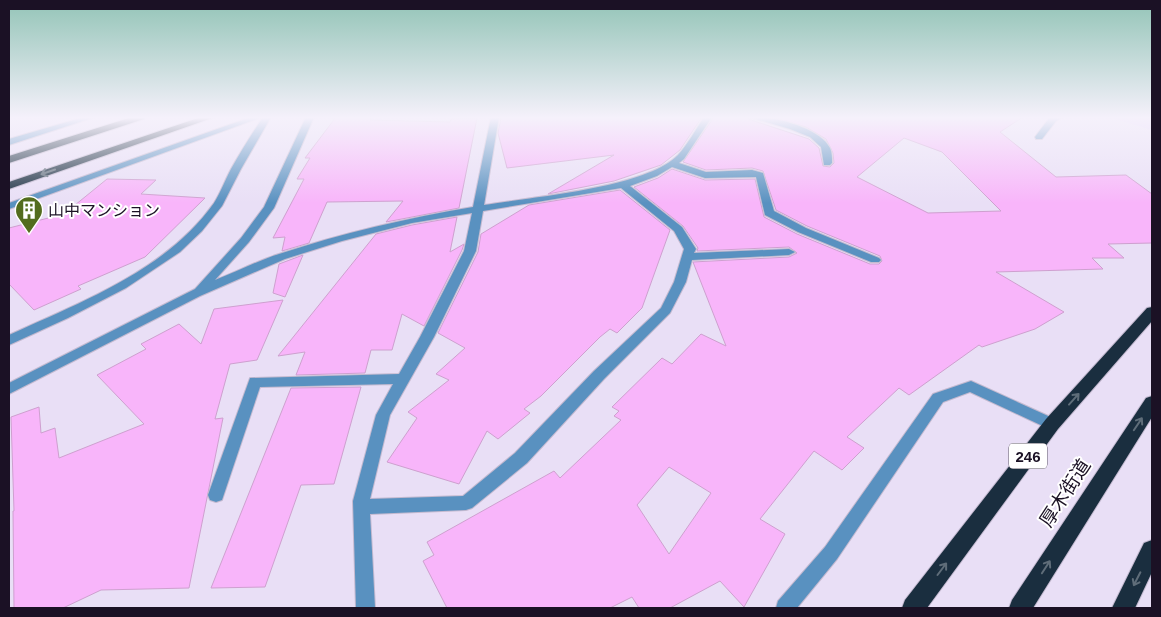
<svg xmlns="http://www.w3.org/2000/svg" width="1161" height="617" viewBox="0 0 1161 617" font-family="Helvetica,'Noto Sans JP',sans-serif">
<rect width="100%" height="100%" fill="#e9dff6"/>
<!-- built -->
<path fill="#e3cbff" d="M 1108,117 L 1152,117 L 1152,130 Z"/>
<!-- building -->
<path fill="#f8b5fa" stroke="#cea0cf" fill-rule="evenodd" d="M 336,117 L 372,117 L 370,120 L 450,122 L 451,119 L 477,118 L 459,208 L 386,222 L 403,201 L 327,202 L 309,243 L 282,251 L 285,237 L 273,238 L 304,179 L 297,179 L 310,158 L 305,158 Z
M 510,117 L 702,117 L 680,150 L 661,165 L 614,181 L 548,194 L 614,155 L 507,168 L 498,133 L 501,118 Z
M 714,117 L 747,117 L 748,119 L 809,139 L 819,148 L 823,166 L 830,167 L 834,163 L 833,153 L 826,139 L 806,127 L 772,117 L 1023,117 L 1000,132 L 1056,177 L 1126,175 L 1152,194 L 1152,243 L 1108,244 L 1124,258 L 1092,258 L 1103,269 L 996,272 L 1064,312 L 1035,329 L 982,347 L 979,345 L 909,395 L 899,388 L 847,437 L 864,448 L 842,470 L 814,451 L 760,519 L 785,534 L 744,607 L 720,581 L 670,608 L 639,608 L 632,597 L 610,608 L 447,608 L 423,561 L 434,555 L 427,542 L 554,471 L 560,478 L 621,420 L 614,416 L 619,411 L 612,407 L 662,358 L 672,364 L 701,334 L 726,346 L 693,262 L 789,257 L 797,253 L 789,247 L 697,251 L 698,248 L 683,226 L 634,187 L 658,178 L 672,169 L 705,180 L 755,179 L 764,217 L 797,234 L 870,264 L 879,264 L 882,261 L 880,256 L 807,226 L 776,210 L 763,171 L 752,168 L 706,170 L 683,162 ZM 904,138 L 942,152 L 1001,211 L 928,213 L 857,177 ZM 669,467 L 711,493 L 669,554 L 637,505 Z
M 107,179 L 156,180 L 141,194 L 205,198 L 145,257 L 78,286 L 81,289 L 34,310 L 9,284 L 9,228 L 64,214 Z
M 620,190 L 670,230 L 642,308 L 617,333 L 610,329 L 600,337 L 541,396 L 524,409 L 530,413 L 498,439 L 487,431 L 459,484 L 387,462 L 417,418 L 408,412 L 449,380 L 436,374 L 465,348 L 438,333 L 478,252 L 481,234 L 529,205 Z
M 457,217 L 450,252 L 464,244 L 462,250 L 424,326 L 402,314 L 392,350 L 371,350 L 365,373 L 296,375 L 305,352 L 278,356 L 376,234 L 412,225 Z
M 303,255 L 285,297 L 273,293 L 279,264 Z
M 283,300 L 257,360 L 230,364 L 215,419 L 223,418 L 189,588 L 101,590 L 63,608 L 14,608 L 13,511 L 14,511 L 11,417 L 39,407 L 41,433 L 55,428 L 59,458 L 144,424 L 97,375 L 146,349 L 141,344 L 179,324 L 201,344 L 214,309 Z
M 361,387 L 334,484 L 301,485 L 265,587 L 211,588 L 291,388 Z"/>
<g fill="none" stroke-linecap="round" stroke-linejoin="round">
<!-- minor casing -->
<g stroke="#c4bad0" stroke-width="2">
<path id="minor" d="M 84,117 L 95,117 L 9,145 L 9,139 Z
M 251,117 L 262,117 L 9,209 L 9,203 Z
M 263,117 L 271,117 L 241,169 L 222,206 L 202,231 L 180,252 L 126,288 L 68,318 L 9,345 L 9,335 C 81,302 167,270 214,203 C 221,192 225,180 231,169 C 241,151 252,134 263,117 Z
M 306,117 L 314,117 L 274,208 L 249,242 L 215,280 C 236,272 257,261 279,254 C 343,233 407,218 473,207 L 491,117 L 499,117 L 484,205 C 531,197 646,188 678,155 C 688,144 696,129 704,117 L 712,117 L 684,159 L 679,163 L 706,172 L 752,170 L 763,173 L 774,211 L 806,228 L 879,258 L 881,260 L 879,262 L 871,262 L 798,232 L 765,215 L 756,177 L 705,178 L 672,167 L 657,176 L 630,186 L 682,227 L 696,249 L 694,253 L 789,249 L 795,252 L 789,255 L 692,260 L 686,282 L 670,313 L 604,379 L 527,463 L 472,508 L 466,510 L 370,514 L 375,608 L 356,608 L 353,501 L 376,415 L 393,384 L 260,387 L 222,500 L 216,502 L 210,500 L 208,495 L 250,378 L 399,374 L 420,337 L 464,251 L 472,213 L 412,223 L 342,241 L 285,259 L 200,296 L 9,394 L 9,383 L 195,289 L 241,238 L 264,207 ZM 621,188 L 674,231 L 684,249 L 674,282 L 661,308 L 594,371 L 515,453 L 463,496 L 370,499 L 390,415 L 434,337 L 476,251 L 483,211 Z
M 749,117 C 770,115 820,127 830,148 C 832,152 832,158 832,163 L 830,165 L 824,165 L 821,147 L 810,137 L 790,129 Z
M 1050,117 L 1063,117 L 1056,121 L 1042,139 L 1036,139 L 1035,137 Z
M 971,381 L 1057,420 L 1060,424 L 1057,428 L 1052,430 L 1047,428 L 970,392 L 943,402 L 837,559 L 797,608 L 776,608 L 778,601 L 825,547 L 933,394 Z"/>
</g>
<!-- highway casing -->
<g stroke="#c4bad0" stroke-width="2">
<path id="highway" d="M 132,117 L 146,117 L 144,119 L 9,163 L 9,156 Z
M 201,117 L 215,117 L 9,189 L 9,182 Z
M 1152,307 L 1152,321 L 1058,429 L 927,608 L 902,608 L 905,600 L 1046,419 L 1147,308 Z
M 1152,396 L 1152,417 L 1033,608 L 1009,608 L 1012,600 L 1146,398 Z
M 1152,540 L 1152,572 L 1135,608 L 1112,608 L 1144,543 Z"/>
</g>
<!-- minor -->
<use href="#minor" fill="#5991c0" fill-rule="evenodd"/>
<!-- highway -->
<use href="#highway" fill="#1a2e3f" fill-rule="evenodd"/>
</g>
<!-- one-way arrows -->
<defs><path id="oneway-shaft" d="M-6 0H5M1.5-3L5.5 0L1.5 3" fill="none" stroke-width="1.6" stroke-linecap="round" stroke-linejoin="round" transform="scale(1.25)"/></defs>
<g stroke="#5f6d79">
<use href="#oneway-shaft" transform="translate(48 172) rotate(161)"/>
<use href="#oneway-shaft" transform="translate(1074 399) rotate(-48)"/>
<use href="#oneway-shaft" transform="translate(1138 424) rotate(-56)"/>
<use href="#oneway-shaft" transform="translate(1046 567) rotate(-57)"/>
<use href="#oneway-shaft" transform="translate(942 569) rotate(-53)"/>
<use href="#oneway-shaft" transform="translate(1137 579) rotate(117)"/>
</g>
<!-- sky -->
<linearGradient id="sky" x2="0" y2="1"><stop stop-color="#93c4b7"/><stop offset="0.58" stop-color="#f5f1fb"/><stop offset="1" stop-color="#f5f1fb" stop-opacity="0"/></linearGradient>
<rect width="1161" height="203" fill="url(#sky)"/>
<!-- icons -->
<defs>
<g id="building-pin" transform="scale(1.4375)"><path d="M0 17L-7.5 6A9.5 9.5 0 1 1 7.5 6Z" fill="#536c1e" stroke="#fff"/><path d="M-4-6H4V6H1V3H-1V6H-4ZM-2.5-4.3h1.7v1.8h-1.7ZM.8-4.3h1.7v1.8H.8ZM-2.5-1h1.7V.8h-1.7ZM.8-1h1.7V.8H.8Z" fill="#fff"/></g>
</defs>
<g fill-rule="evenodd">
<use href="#building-pin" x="29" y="210"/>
</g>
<g text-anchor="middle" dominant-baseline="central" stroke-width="4" stroke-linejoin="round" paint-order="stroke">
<!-- shield labels -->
<rect fill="#fff" stroke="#5f5866" stroke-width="1" x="1009" y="443.5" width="38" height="25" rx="4"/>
<g font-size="15" font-weight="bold" fill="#1b1125">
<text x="1028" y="456">246</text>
</g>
<!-- poi labels -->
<g font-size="16" fill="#1b1125" stroke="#fff" text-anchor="start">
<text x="48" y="210">山中マンション</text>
</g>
<!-- near-street labels -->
<g font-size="19" fill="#1b1125" stroke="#fff">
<text transform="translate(1065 493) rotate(-57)">厚木街道</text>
</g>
</g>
<!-- border -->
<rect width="1161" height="617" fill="none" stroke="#1b1125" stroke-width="20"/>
</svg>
